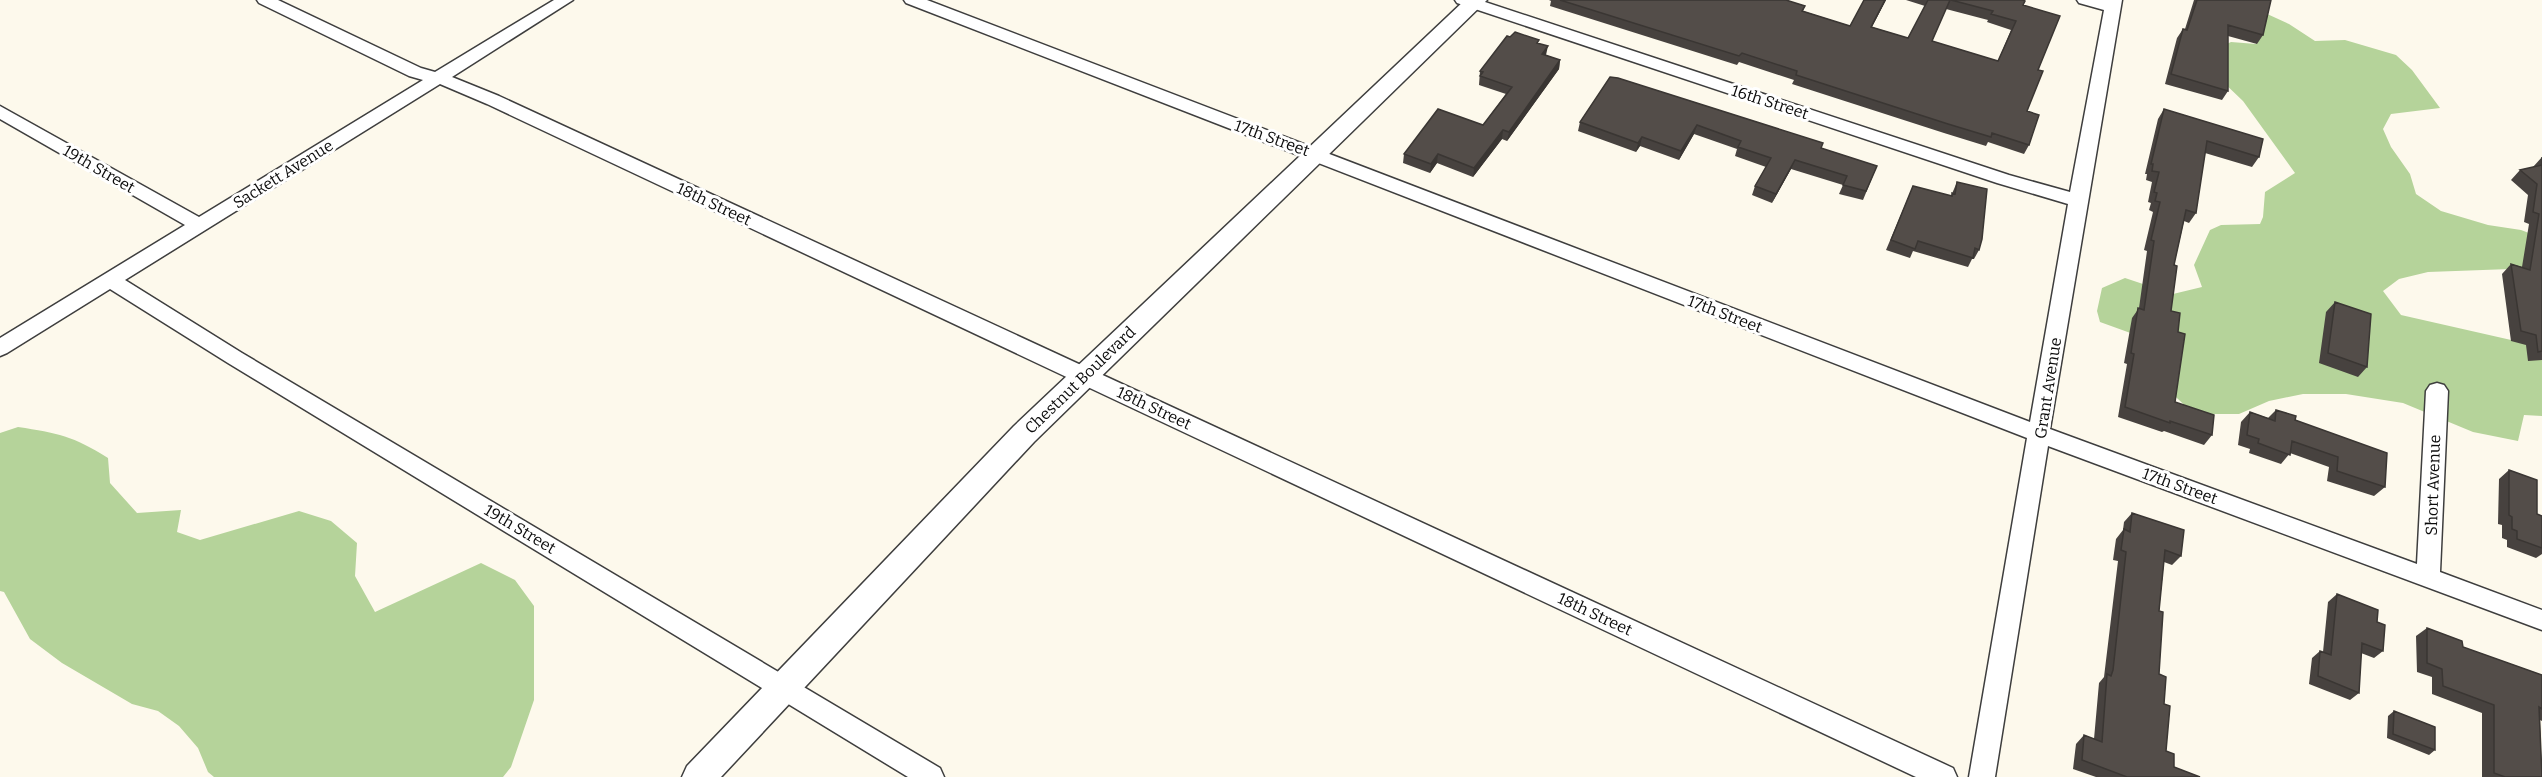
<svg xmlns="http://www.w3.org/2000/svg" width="2542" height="777" viewBox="0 0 2542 777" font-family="Bitter,serif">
<rect width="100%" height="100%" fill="#fdf9ec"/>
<!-- forest -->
<path fill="#b5d39a" d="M 2265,13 L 2289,24 L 2315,41 L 2345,40 L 2396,55 L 2412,70 L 2440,108 L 2391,114 L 2383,129 L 2391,147 L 2410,174 L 2416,194 L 2441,211 L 2488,225 L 2521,230 L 2542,238 L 2538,268 L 2428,272 L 2399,279 L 2383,291 L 2401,315 L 2542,347 L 2542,416 L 2524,415 L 2518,441 L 2473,432 L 2403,403 L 2346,394 L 2303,394 L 2269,401 L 2239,414 L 2194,414 L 2162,384 L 2136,335 L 2100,322 L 2097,311 L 2102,288 L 2125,278 L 2173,294 L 2202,287 L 2194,265 L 2210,230 L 2221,225 L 2260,224 L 2263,217 L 2265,192 L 2295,173 L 2243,101 L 2221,80 L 2218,48 L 2231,42 L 2256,44 Z
M 18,427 C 58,433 73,436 108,458 L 110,483 L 137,513 L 181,510 L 177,532 L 200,540 L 299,511 L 331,521 L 357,543 L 355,576 L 375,612 L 481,563 L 515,580 L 534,606 L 534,700 L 511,767 L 503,777 L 214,777 L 208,772 L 198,748 L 179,726 L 158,711 L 132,704 L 62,663 L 30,639 L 4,592 L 0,591 L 0,433 Z"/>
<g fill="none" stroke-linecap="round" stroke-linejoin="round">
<!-- minor casing -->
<g stroke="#3e3e3e" stroke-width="3">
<path id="minor" d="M 257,0 L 278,0 L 421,68 L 435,72 L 554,0 L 573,0 L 452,77 L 499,96 L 1953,768 L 1957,777 L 1916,777 L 487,104 L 440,84 L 125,280 L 242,353 L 940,768 L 944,777 L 908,777 L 228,363 L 110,289 L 7,353 L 0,356 L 0,338 L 185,225 L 0,119 L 0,106 L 199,217 L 423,80 L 409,76 L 259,3 Z
M 904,0 L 927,0 L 2030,422 L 2068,204 L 1997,183 L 1457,3 L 1455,0 L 1479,0 L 2009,175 L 2070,192 L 2104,10 L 2079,3 L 2077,0 L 2122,0 L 2050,429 L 2417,564 L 2426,391 L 2430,385 L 2437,383 L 2444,385 L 2448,391 L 2440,572 L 2542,610 L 2542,630 L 2048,446 L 1995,777 L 1969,777 L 2027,438 L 906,3 Z"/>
</g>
<!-- tertiary casing -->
<g stroke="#3e3e3e" stroke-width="3">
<path id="tertiary" d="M 1465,0 L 1487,0 L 1034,442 L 721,777 L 682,777 L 687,766 L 1014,426 Z"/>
</g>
<!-- minor -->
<use href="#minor" fill="#fff" fill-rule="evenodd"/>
<!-- tertiary -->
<use href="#tertiary" fill="#fff" fill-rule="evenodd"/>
</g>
<!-- wall -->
<path fill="#47423f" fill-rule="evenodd" d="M 1549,0 L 1786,0 L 1805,6 L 1803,11 L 1850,26 L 1864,0 L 1886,0 L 1872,27 L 1908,38 L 1925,6 L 1906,0 L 2023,0 L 2023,5 L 2038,70 L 2027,111 L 2029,145 L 2024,154 L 1988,142 L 1986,146 L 1944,133 L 1792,84 L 1794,80 L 1739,62 L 1737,65 L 1550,6 L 1551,1 ZM 1946,9 L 1988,20 L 1987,22 L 2011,30 L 1998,61 L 1932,41 Z
M 2193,0 L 2271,0 L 2263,35 L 2257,44 L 2228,36 L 2228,91 L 2222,100 L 2165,84 L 2177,38 L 2183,29 L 2185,29 L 2194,0 Z
M 1539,43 L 1546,55 L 1560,60 L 1559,69 L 1507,141 L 1502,139 L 1473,177 L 1437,163 L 1430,173 L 1403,163 L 1404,154 L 1483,125 L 1506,94 L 1479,85 L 1480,71 Z
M 1610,77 L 1821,148 L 1877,166 L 1863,200 L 1839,194 L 1843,185 L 1791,169 L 1772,203 L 1752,195 L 1755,186 L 1766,167 L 1735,156 L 1737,149 L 1694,134 L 1679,160 L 1640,146 L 1636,152 L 1578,131 L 1580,122 Z
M 2164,109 L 2259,157 L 2252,167 L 2205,153 L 2196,213 L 2189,223 L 2184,221 L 2174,265 L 2171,311 L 2175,402 L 2212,435 L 2204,445 L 2164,431 L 2162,432 L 2118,417 L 2127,364 L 2124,363 L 2132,318 L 2139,308 L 2147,251 L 2144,250 L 2153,212 L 2149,210 L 2151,203 L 2148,202 L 2152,182 L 2146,180 L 2147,174 L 2145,174 L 2158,119 Z
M 2542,157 L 2542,360 L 2528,361 L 2526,345 L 2511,341 L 2502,274 L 2511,264 L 2522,267 L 2529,224 L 2524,222 L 2528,195 L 2511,180 L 2520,170 L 2533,167 Z
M 1957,182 L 1979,250 L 1974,259 L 1972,259 L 1968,267 L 1913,251 L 1910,258 L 1886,250 L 1913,186 L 1951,196 Z
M 2335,302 L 2367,367 L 2358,377 L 2319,363 L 2326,312 Z
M 2276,410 L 2295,420 L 2385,487 L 2374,496 L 2327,481 L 2329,467 L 2290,453 L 2281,464 L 2249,453 L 2250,449 L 2238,445 L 2241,422 L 2250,412 L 2268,418 Z
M 2509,470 L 2537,514 L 2542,516 L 2542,554 L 2536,558 L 2507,547 L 2507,540 L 2502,538 L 2502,525 L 2498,524 L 2499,479 Z
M 2132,513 L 2181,556 L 2172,565 L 2164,562 L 2159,611 L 2159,674 L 2164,704 L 2166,751 L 2174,767 L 2200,777 L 2096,777 L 2073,769 L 2076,744 L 2084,735 L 2094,739 L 2099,683 L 2104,677 L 2118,561 L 2113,560 L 2116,539 L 2123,530 L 2124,522 Z
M 2337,594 L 2377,622 L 2383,651 L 2374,658 L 2361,653 L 2359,693 L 2350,700 L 2309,684 L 2312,658 L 2320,651 L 2323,652 L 2328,602 Z
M 2427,628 L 2463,647 L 2542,675 L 2542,721 L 2540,720 L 2542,777 L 2482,777 L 2482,713 L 2432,694 L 2432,677 L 2417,672 L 2416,636 Z
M 2394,711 L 2435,750 L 2429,755 L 2387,738 L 2388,716 Z"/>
<!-- shaded-wall -->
<path fill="#3a3633" d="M 1885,0 L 1886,0 L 1867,36 L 1871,27 Z
M 1548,46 L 1546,55 L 1542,54 Z
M 1560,60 L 1559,69 L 1507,141 L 1509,132 Z
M 1697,125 L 1694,134 L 1679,160 L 1681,151 Z
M 1503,130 L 1502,139 L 1473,177 L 1474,168 Z
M 1642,137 L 1640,146 L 1636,152 L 1638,143 Z
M 1438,154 L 1437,163 L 1430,173 L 1431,164 Z
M 1795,160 L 1791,169 L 1772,203 L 1776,194 Z"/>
<!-- building -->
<path fill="#534d49" stroke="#3a3633" stroke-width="1.5" d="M 1560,0 L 1786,0 L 1805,6 L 1802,11 L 1850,26 L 1864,0 L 1885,0 L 1871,27 L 1908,38 L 1928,0 L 1950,0 L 1932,41 L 1998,61 L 2016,21 L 1991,14 L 1993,11 L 1951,0 L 2023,0 L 2025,1 L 2023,5 L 2060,16 L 2038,70 L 2043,71 L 2027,111 L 2039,115 L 2029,145 L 1992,133 L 1991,137 L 1948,124 L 1796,75 L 1797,71 L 1742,53 L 1739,56 Z
M 2197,0 L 2271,0 L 2263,35 L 2228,25 L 2228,91 L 2171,74 L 2183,29 L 2187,30 Z
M 1515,32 L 1539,40 L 1537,43 L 1548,46 L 1542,54 L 1560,60 L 1509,132 L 1503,130 L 1474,168 L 1438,154 L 1431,164 L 1404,154 L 1438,109 L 1483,125 L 1512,87 L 1480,76 L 1483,72 L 1480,71 L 1507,36 L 1510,37 Z
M 1610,77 L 1618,78 L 1823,143 L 1821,148 L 1877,166 L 1866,191 L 1843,185 L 1847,176 L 1795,160 L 1776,194 L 1755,186 L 1771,158 L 1738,147 L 1741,141 L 1697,125 L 1681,151 L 1642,137 L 1638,143 L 1580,122 Z
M 2164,109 L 2263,139 L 2259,157 L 2207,141 L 2196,213 L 2186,210 L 2174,265 L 2177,266 L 2171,311 L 2180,313 L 2178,332 L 2185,334 L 2175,402 L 2214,415 L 2212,435 L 2170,421 L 2170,423 L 2125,407 L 2134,354 L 2131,353 L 2138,308 L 2144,310 L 2154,241 L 2151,240 L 2160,202 L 2155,201 L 2157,193 L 2154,192 L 2159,172 L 2152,171 L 2153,164 L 2151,164 Z
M 2542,157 L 2542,351 L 2538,352 L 2536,335 L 2521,331 L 2511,264 L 2530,270 L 2539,214 L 2533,212 L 2537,184 L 2520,170 L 2542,165 Z
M 1957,182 L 1987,189 L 1982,239 L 1979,250 L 1975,248 L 1973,258 L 1918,241 L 1915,249 L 1891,240 L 1913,186 L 1952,196 L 1952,193 L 1955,194 Z
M 2335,302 L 2371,314 L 2367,367 L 2328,353 Z
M 2276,410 L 2296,416 L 2295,420 L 2387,453 L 2385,487 L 2337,471 L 2338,457 L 2292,441 L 2290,455 L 2258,443 L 2259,439 L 2247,435 L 2250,412 L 2275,421 Z
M 2509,470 L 2537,480 L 2537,514 L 2542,516 L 2542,548 L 2517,539 L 2517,531 L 2512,529 L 2512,517 L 2509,515 Z
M 2132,513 L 2184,530 L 2181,556 L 2165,550 L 2159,611 L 2163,612 L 2159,674 L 2166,677 L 2164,704 L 2170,706 L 2166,751 L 2174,754 L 2174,767 L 2200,777 L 2127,777 L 2082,760 L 2084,735 L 2102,742 L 2107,674 L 2111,676 L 2113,670 L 2126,552 L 2121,550 L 2124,529 L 2130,532 Z
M 2337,594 L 2378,610 L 2377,622 L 2385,625 L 2383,651 L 2362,643 L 2359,693 L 2318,676 L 2320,651 L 2331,655 Z
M 2427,628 L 2462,641 L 2463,647 L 2542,675 L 2542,709 L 2539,707 L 2542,777 L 2505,777 L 2494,773 L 2494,705 L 2443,686 L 2442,669 L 2427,663 Z
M 2394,711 L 2435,727 L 2435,750 L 2393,734 Z"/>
<g text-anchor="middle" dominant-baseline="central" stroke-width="6" stroke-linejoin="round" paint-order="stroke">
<!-- street labels -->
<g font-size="16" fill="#0b0b0b" stroke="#fff">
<text transform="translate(1770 102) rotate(18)">16th Street</text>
<text transform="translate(1272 138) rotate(20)">17th Street</text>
<text transform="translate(99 169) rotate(30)">19th Street</text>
<text transform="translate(283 174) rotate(-32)">Sackett Avenue</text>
<text transform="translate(714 204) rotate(25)">18th Street</text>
<text transform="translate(1725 314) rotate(21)">17th Street</text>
<text transform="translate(1080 380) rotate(-44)">Chestnut Boulevard</text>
<text transform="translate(2048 388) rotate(-81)">Grant Avenue</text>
<text transform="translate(1154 408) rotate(25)">18th Street</text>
<text transform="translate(2433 485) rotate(-88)">Short Avenue</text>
<text transform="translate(2180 486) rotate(20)">17th Street</text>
<text transform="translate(520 529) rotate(31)">19th Street</text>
<text transform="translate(1595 614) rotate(25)">18th Street</text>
</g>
</g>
</svg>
